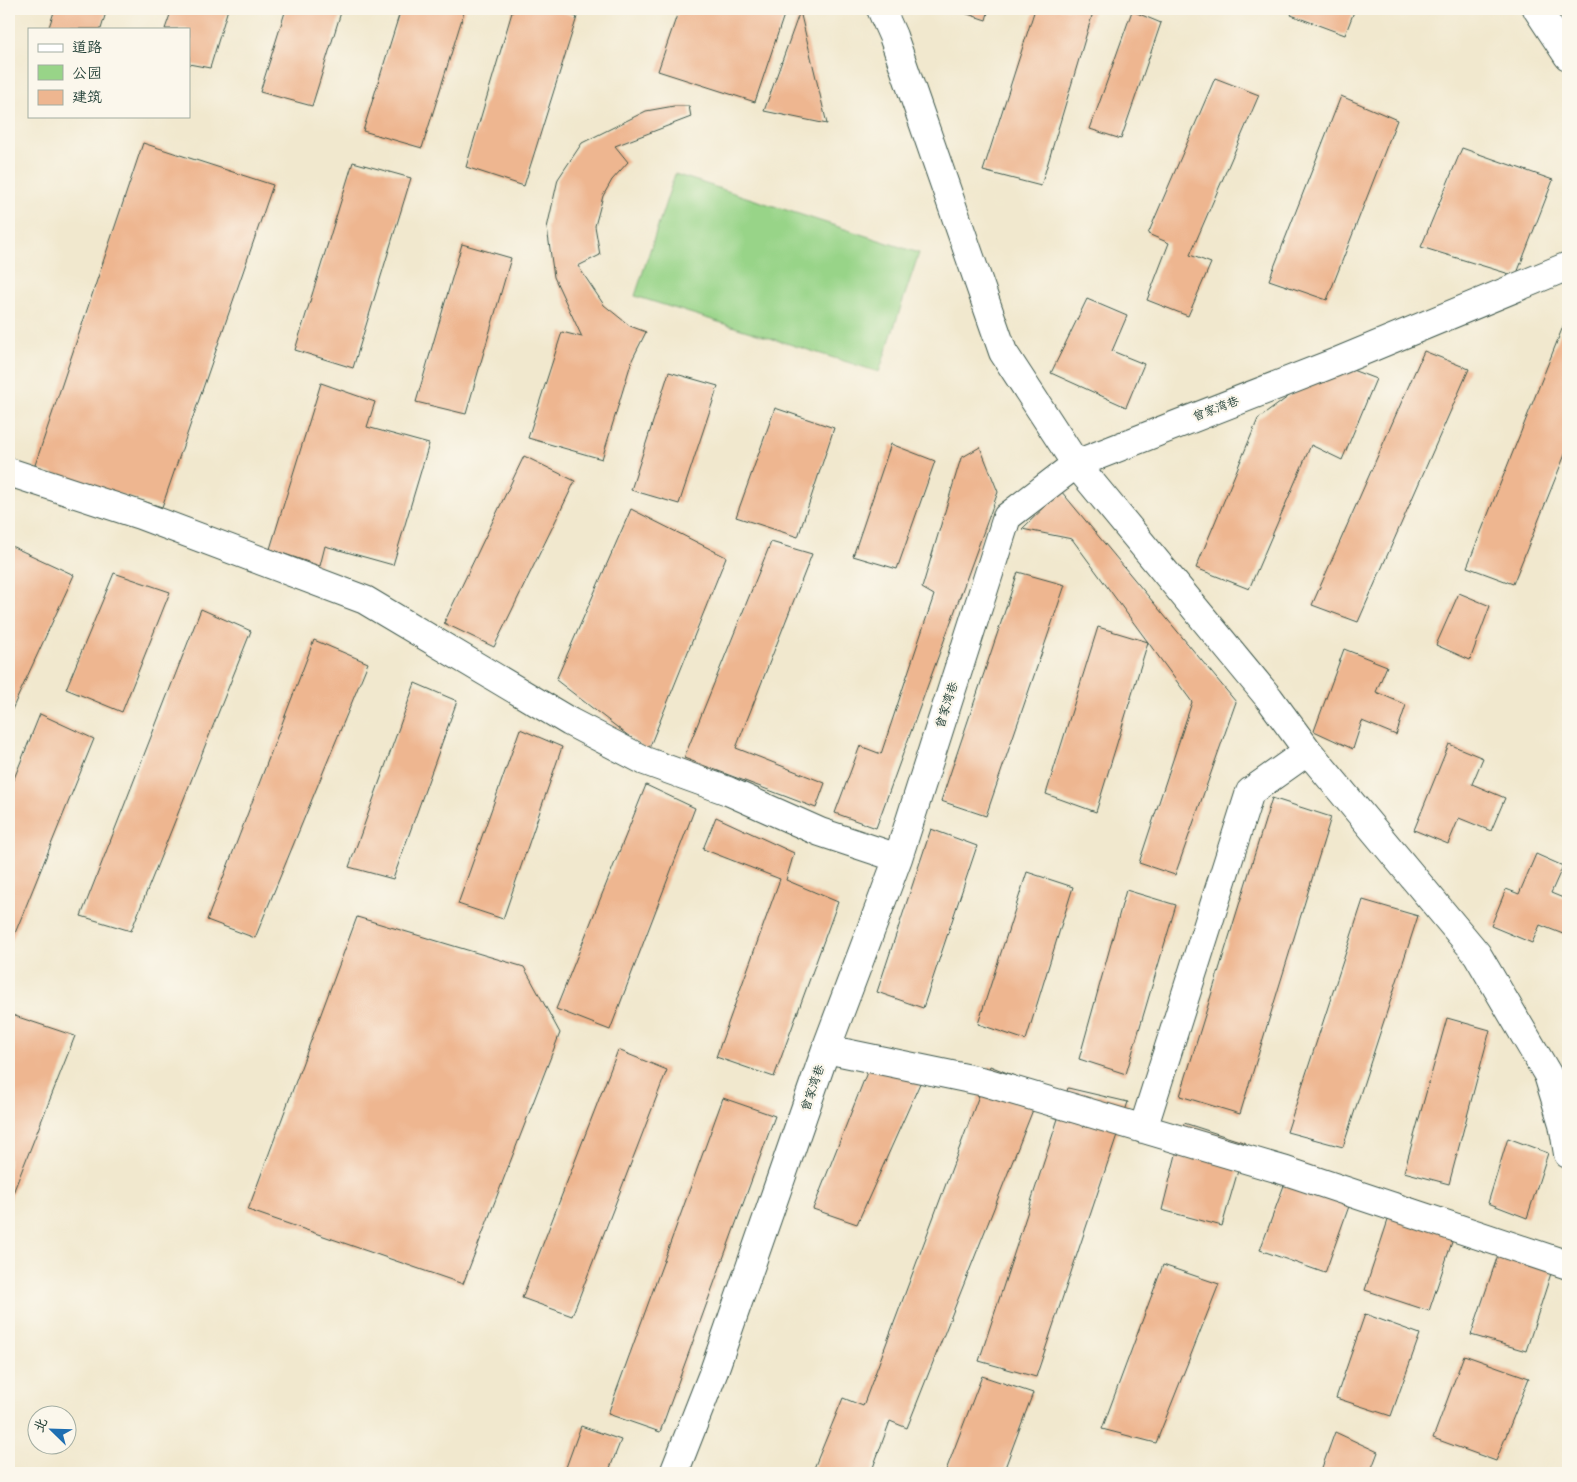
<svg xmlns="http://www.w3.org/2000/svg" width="1577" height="1482" viewBox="0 0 1577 1482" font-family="Kalam,'LXGW WenKai TC',sans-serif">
<rect width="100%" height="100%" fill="#fbf7ec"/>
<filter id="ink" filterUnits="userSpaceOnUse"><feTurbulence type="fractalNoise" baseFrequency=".02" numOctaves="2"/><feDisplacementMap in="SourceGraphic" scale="10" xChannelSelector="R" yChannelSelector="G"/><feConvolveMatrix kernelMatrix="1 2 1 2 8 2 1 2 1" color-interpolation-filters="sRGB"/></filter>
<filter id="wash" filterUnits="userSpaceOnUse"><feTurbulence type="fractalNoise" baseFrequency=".0096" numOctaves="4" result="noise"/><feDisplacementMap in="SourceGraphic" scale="20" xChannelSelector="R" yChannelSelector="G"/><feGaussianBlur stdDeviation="1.12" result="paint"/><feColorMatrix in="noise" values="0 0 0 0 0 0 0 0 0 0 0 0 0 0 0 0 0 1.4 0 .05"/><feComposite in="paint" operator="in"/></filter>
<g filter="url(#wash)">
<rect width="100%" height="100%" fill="#f1e8ce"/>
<!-- green -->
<path fill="#98d488" stroke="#5c885e" d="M 675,174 L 919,253 L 879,372 L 635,296 Z"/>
<g id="blocks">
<!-- building -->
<path fill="#eeb690" d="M 55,9 L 107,9 L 101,29 L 54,29 L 49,27 Z
M 172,9 L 228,9 L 210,68 L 189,64 L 189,29 L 165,29 Z
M 286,9 L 342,9 L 312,106 L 260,92 Z
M 401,9 L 465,9 L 422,148 L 363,131 Z
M 513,9 L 552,9 L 577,17 L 524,186 L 466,167 Z
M 679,9 L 786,9 L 755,102 L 658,71 Z
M 952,9 L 989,9 L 986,20 Z
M 1035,9 L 1094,9 L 1041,186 L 983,171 Z
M 1294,9 L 1355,9 L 1345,35 L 1291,15 Z
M 800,11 L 827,124 L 764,111 Z
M 1132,11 L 1161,23 L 1121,139 L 1090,129 Z
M 1215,78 L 1259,95 L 1190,255 L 1211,263 L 1188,316 L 1147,300 L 1169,243 L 1148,234 Z
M 1341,96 L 1397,120 L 1327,300 L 1269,280 Z
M 674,106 L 689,106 L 691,117 L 615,146 L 628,162 L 612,180 L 603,196 L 595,226 L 600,255 L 578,266 L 604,305 L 630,326 L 646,332 L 632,360 L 602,459 L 528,438 L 562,332 L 582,337 L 554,277 L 547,228 L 558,179 L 582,143 L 646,111 Z
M 143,143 L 273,185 L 162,507 L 34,468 Z
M 1462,148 L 1553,180 L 1516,276 L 1421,247 Z
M 353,162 L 411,178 L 353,368 L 295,350 Z
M 462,244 L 511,258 L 466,414 L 416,402 Z
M 1087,299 L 1127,316 L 1112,351 L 1144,364 L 1126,407 L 1051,373 Z
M 1568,314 L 1568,447 L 1513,584 L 1467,567 Z
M 1424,351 L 1469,369 L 1358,622 L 1312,605 Z
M 1334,363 L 1376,379 L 1342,460 L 1311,445 L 1249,589 L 1196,568 L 1258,419 Z
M 669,372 L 718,386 L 679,504 L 631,490 Z
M 321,383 L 375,402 L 367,427 L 429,444 L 393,565 L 325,546 L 320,566 L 270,549 Z
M 775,408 L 834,428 L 798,537 L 736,517 Z
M 891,444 L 935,461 L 897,569 L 853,556 Z
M 980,447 L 998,492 L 876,828 L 835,813 L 860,746 L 881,754 L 934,595 L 922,588 L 961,458 Z
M 524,456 L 575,481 L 494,647 L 444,623 Z
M 1061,491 L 1236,702 L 1175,875 L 1139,863 L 1192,702 L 1072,539 L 1022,529 Z
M 631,509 L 726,557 L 648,751 L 556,680 Z
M 771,542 L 812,554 L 736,748 L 825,783 L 816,808 L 684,758 Z
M 9,545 L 74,575 L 9,716 Z
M 1018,572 L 1065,585 L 986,816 L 941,801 Z
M 114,573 L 170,592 L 122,712 L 66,689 Z
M 1459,593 L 1490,606 L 1470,660 L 1436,645 Z
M 201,609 L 251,631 L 131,931 L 81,916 Z
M 1098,627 L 1148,642 L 1096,812 L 1046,794 Z
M 314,640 L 368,663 L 255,938 L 207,920 Z
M 1344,649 L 1387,666 L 1376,692 L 1406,705 L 1396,735 L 1362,721 L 1353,749 L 1314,731 Z
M 415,683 L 457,701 L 393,879 L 349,867 Z
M 40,714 L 94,739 L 9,948 L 9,791 Z
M 520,729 L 562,747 L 503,919 L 458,904 Z
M 1449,744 L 1483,758 L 1472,784 L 1505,798 L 1491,831 L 1459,818 L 1448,844 L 1414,830 Z
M 646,785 L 695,808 L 610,1030 L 556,1009 Z
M 1272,798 L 1331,817 L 1240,1114 L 1180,1096 Z
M 716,817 L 794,853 L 786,880 L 838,902 L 774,1077 L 716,1057 L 780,879 L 703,849 Z
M 931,829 L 977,846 L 923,1008 L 877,992 Z
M 1536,854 L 1563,866 L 1551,893 L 1568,900 L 1568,921 L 1563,934 L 1540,925 L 1532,943 L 1491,926 L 1506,889 L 1519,894 Z
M 1027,872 L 1073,887 L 1026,1040 L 978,1024 Z
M 1126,890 L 1176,905 L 1126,1074 L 1079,1059 Z
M 1363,900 L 1418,916 L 1343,1147 L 1287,1132 Z
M 357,917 L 524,967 L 560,1033 L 463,1284 L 248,1210 Z
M 9,1014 L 75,1036 L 9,1203 Z
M 1447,1018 L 1490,1030 L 1449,1184 L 1404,1172 Z
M 877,1047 L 926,1070 L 857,1224 L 813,1209 Z
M 618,1050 L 667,1070 L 572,1316 L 522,1298 Z
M 990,1066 L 1042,1087 L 907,1428 L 890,1421 L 871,1473 L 812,1473 L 843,1398 L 863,1406 Z
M 1068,1088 L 1128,1102 L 1036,1377 L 979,1361 Z
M 723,1098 L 775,1116 L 660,1432 L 608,1414 Z
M 1184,1123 L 1246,1143 L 1222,1226 L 1162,1210 Z
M 1508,1138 L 1548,1153 L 1527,1218 L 1488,1203 Z
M 1293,1161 L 1357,1184 L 1325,1273 L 1260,1250 Z
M 1397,1193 L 1461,1215 L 1429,1311 L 1365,1290 Z
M 1502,1243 L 1555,1261 L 1526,1351 L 1471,1335 Z
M 1163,1265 L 1219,1284 L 1156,1443 L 1102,1429 Z
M 1365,1314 L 1420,1334 L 1391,1416 L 1336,1398 Z
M 1464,1355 L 1529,1378 L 1496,1461 L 1433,1438 Z
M 982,1376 L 1033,1393 L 1003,1473 L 945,1473 Z
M 581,1426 L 621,1440 L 608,1473 L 564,1473 Z
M 1335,1432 L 1378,1452 L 1370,1473 L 1320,1473 Z"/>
</g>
</g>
<g filter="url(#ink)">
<use href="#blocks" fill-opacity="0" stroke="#3e574b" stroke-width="1"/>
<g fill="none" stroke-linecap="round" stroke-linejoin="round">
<!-- minor casing -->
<g stroke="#3e574b" stroke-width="30">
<path id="minor" d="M 881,9 L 893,36 L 1003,352 L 1076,464 L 1269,698 L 1308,751 L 1477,954 L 1548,1075 L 1563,1124 L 1568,1154
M 1537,9 L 1568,56
M 9,472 L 140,515 L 365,600 L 570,722 L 645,761 L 728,791 L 820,832 L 898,858
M 826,1049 L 985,1082 L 1286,1171 L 1568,1265
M 1143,1129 L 1250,792 L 1308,751
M 674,1473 L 714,1371 L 826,1049 L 898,858 L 1007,517 L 1076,464 L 1334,363 L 1568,266"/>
</g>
<!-- minor -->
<use href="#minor" stroke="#fff" stroke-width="28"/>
</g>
</g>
<g text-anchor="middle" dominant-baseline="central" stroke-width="4.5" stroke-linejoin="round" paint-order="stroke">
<!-- street labels -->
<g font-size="12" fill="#1f3d34" stroke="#fbf7ec">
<text transform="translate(1216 409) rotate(-21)">曾家湾巷</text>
<text transform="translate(947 705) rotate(-72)">曾家湾巷</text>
<text transform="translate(813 1088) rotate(-71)">曾家湾巷</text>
</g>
</g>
<!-- margin -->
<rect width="1577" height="1482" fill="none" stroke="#fbf7ec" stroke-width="30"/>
<!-- legend -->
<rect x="28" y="28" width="162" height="90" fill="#fbf7ec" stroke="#a3ada2"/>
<rect x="38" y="44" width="25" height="8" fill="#ffffff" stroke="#a3ada2"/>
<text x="72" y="52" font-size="15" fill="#1f3d34">道路</text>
<rect x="38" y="65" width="25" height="15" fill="#98d488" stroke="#a3ada2"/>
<text x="72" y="78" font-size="15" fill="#1f3d34">公园</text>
<rect x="38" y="90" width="25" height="15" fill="#eeb690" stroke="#a3ada2"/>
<text x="72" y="102" font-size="15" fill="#1f3d34">建筑</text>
<!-- north arrow -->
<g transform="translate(52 1430) rotate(293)"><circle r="24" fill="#fbf7ec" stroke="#a3ada2"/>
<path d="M0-4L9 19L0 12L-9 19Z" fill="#1f6fb2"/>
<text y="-8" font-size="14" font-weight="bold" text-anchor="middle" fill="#1f3d34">北</text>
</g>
</svg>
